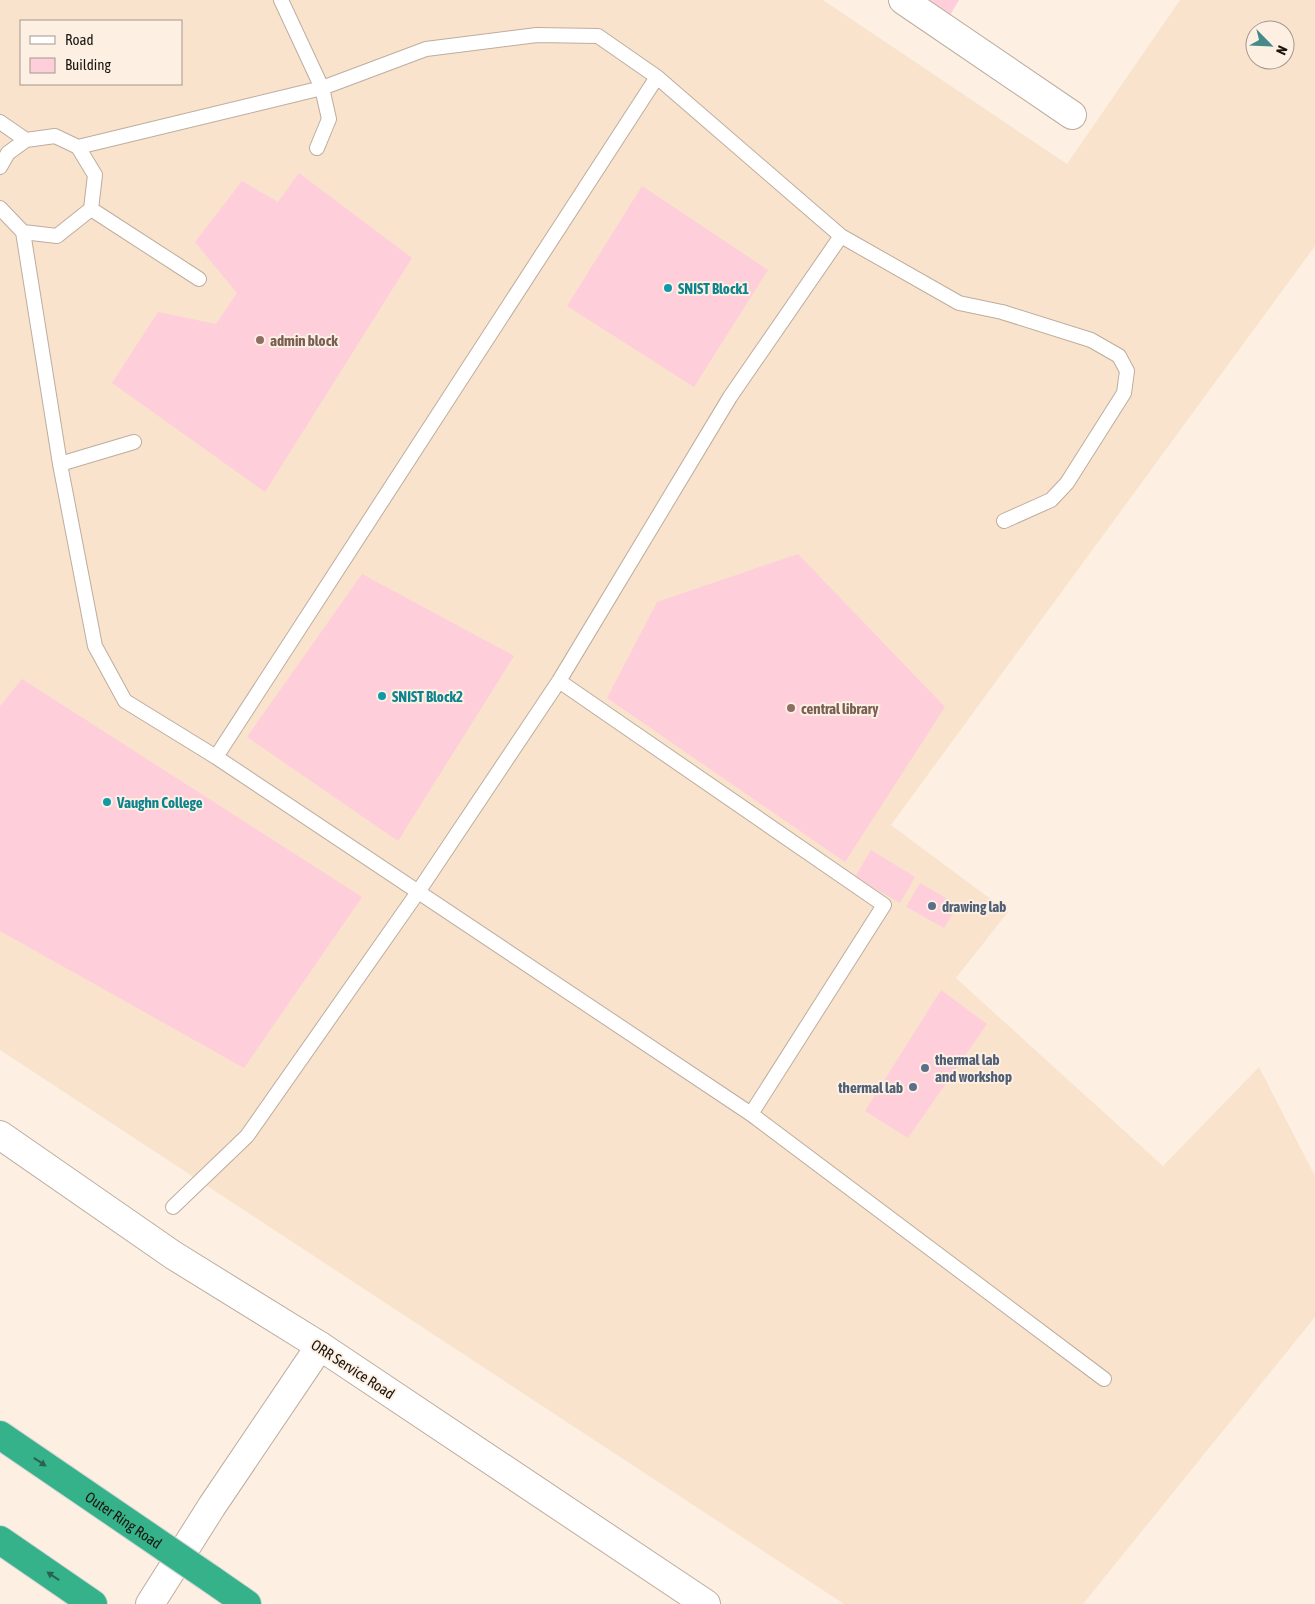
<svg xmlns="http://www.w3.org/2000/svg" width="1315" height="1604" viewBox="0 0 1315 1604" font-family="'Asap Condensed',sans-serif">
<rect width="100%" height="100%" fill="#fdf0e3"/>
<!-- built -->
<path fill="#f9e3cd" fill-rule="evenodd" d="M 0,0 L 823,0 L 1067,164 L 1180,0 L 1315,0 L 1315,246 L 891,825 L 1008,912 L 956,978 L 1163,1166 L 1259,1067 L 1315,1176 L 1315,1317 L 1083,1604 L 844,1604 L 0,1050 ZM 21,21 L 181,21 L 181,84 L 21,84 ZM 1255,30 L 1285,30 L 1285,60 L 1255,60 Z"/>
<!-- building -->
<path fill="#fecedb" d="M 929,0 L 959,0 L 949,17 L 927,4 Z
M 299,173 L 412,258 L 265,492 L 112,383 L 158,312 L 216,324 L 237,293 L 195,242 L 242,181 L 278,202 Z
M 642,186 L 768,270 L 694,387 L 567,306 Z
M 798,554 L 945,707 L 845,862 L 607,698 L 657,602 Z
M 362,574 L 514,656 L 398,841 L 247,737 Z
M 22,679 L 362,897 L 244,1068 L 0,931 L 0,706 Z
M 871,850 L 915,877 L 900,903 L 855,877 Z
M 920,883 L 958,905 L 944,928 L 906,907 Z
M 941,990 L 987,1024 L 908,1138 L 865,1111 Z"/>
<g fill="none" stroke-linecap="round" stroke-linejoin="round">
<!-- lane casing -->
<g stroke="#bdad9e" stroke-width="16">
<path id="lane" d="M 281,0 L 322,88 L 329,119 L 317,148
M 657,77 L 216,757 L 751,1114 L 1104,1379
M 0,122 L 26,140
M 0,167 L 8,153 L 26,140 L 55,136 L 78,147
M 0,208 L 23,232
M 91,209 L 95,175 L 78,147 L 322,88 L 426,49 L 537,35 L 598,36 L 657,77 L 841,236 L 959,303 L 1002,312 L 1091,340 L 1119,356 L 1127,371 L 1124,393 L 1067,483 L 1051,500 L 1004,521
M 199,279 L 91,209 L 57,236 L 23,232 L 60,464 L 95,646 L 125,701 L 216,757
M 60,464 L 134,442
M 559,681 L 884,905 L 751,1114
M 173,1207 L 247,1136 L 418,892 L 559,681 L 730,397 L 841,236"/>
</g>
<!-- street casing -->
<g stroke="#bdad9e" stroke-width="30">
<path id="street" d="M 903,0 L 1072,115
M 0,1135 L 173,1255 L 320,1346"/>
</g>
<!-- secondary casing -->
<g stroke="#bdad9e" stroke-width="30">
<path id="secondary" d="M 150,1604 L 212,1506 L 320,1346 L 706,1604"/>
</g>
<!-- highway casing -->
<g stroke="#d6d5d4" stroke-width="30">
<g id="highway">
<path id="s1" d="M 0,1435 L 167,1549"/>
<path d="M 0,1540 L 93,1604"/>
<path d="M 211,1579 L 247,1604"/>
</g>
</g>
<!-- lane -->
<use href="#lane" stroke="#fff" stroke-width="14"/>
<!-- street -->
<use href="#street" stroke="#fff" stroke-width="28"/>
<!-- secondary -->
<use href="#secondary" stroke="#fff" stroke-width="28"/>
<!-- highway -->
<use href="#highway" stroke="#35b28a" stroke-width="28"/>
<!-- highway-bridge casing -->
<g stroke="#d6d5d4" stroke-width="30" stroke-linecap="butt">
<path id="highway-bridge" d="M 167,1549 L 211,1579"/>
</g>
<!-- highway-bridge -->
<use href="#highway-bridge" stroke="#35b28a" stroke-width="28"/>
</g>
<!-- one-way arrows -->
<defs><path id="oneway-solid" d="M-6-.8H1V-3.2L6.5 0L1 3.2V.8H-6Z" transform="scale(1.25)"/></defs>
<g fill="#28644d">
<use href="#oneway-solid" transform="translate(40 1462) rotate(34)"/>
<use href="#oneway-solid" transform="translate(53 1576) rotate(-146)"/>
</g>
<!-- markers -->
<g fill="#0f9aa8" stroke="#fdf0e3" stroke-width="2">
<circle cx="668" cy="288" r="5"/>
<circle cx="382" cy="696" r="5"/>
<circle cx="107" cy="802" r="5"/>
</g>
<g fill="#8d6e63" stroke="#fdf0e3" stroke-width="2">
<circle cx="260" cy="340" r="5"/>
<circle cx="791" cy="708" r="5"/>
</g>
<g fill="#5c6f8a" stroke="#fdf0e3" stroke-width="2">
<circle cx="932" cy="906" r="5"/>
<circle cx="925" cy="1068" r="5"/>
<circle cx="913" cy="1087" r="5"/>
</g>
<g text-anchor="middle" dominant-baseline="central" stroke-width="4" stroke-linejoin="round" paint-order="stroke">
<!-- culture labels -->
<g font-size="15" font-weight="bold" fill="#0d838f" stroke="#fdf0e3" text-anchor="start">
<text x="678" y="288">SNIST Block1</text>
<text x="392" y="696">SNIST Block2</text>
<text x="117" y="802">Vaughn College</text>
</g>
<!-- education labels -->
<g font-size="15" font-weight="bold" fill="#785e54" stroke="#fdf0e3" text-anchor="start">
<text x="270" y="340">admin block</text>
<text x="801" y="708">central library</text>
</g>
<!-- service labels -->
<g font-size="15" font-weight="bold" fill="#4e5e75" stroke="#fdf0e3" text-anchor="start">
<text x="942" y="906">drawing lab</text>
<text x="935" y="1059">thermal lab<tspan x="935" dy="17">and workshop</tspan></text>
<text x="903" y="1087" text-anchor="end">thermal lab</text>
</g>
<!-- street labels -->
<g font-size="15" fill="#1b1510" stroke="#fdf0e3">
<text transform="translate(353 1369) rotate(33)">ORR Service Road</text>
<text stroke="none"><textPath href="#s1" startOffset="150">Outer Ring Road</textPath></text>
</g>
</g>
<!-- legend -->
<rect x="20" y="20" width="162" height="65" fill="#fdf0e3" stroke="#a3988f"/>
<rect x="30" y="36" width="25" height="8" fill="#ffffff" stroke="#a3988f"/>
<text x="65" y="45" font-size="15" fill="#1b1510">Road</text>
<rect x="30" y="58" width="25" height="15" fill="#fecedb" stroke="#a3988f"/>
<text x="65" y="70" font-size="15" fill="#1b1510">Building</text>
<!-- north arrow -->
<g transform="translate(1270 45) rotate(114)"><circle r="24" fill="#fdf0e3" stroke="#a3988f"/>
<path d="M0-4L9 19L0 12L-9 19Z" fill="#438a89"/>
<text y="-8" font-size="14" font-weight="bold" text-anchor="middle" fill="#1b1510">N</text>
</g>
</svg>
